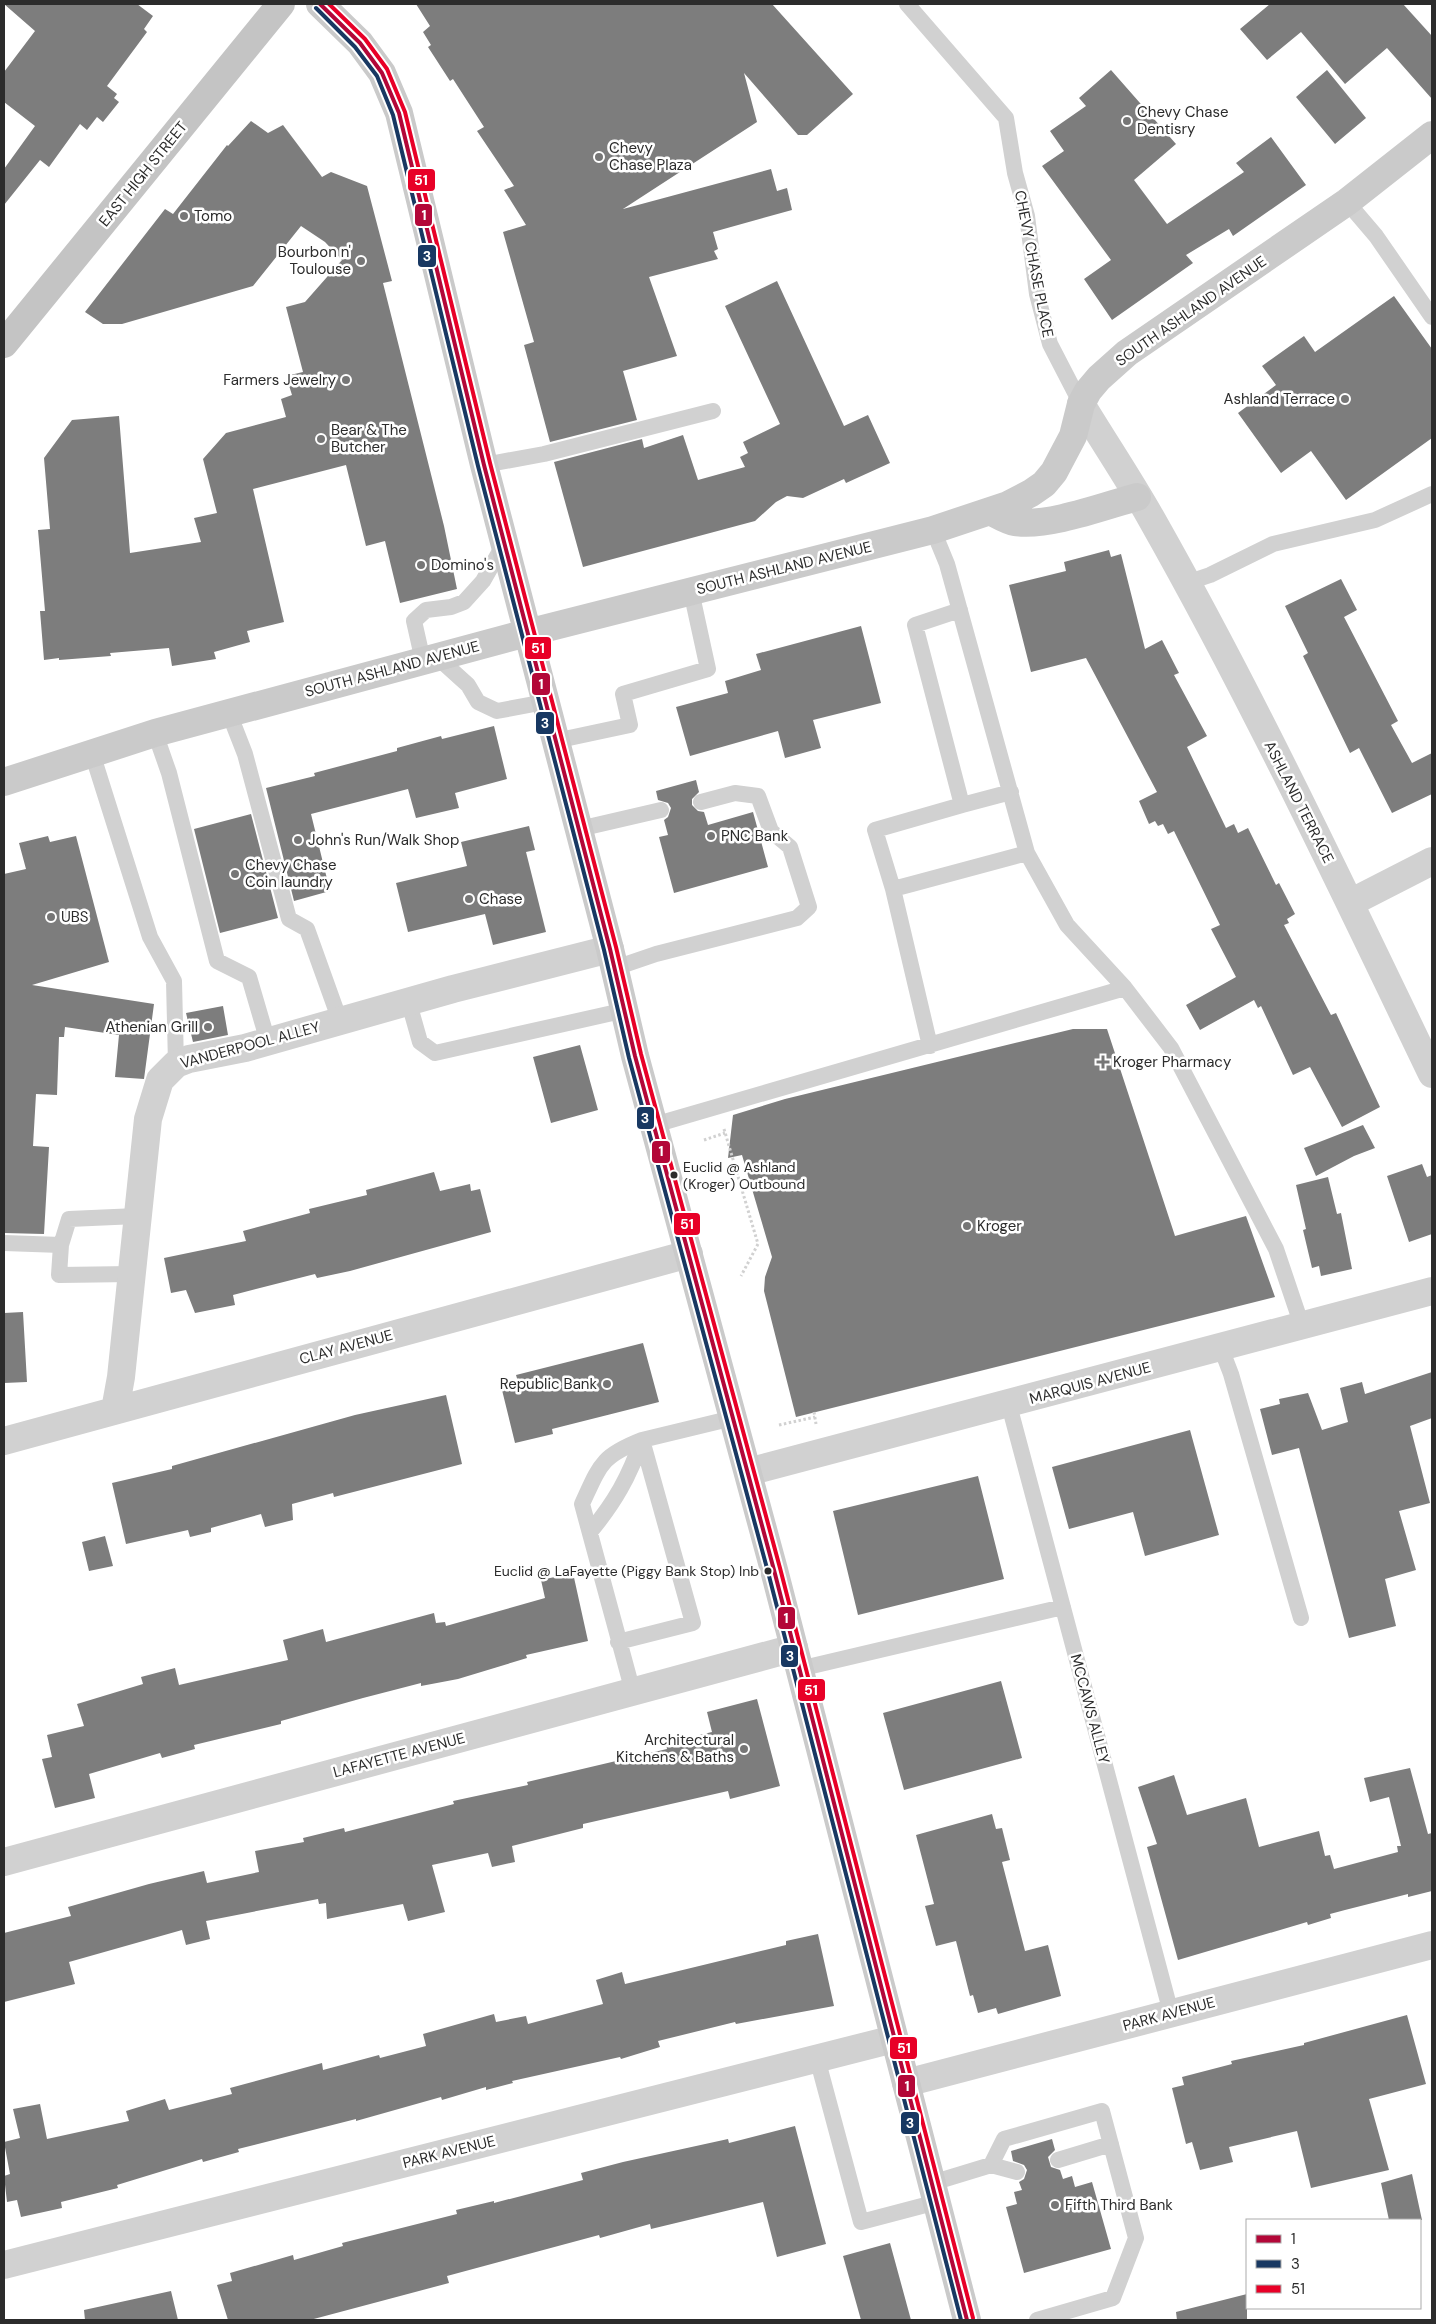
<svg xmlns="http://www.w3.org/2000/svg" width="1436" height="2324" viewBox="0 0 1436 2324" font-family="'DM Sans',sans-serif">
<rect width="100%" height="100%" fill="#fff"/>
<!-- building -->
<path fill="#7d7d7d" d="M 4,4 L 137,4 L 153,16 L 144,29 L 147,32 L 107,86 L 117,94 L 114,98 L 119,102 L 103,122 L 97,117 L 87,130 L 80,124 L 49,167 L 40,160 L 4,205 L 4,169 L 35,126 L 4,102 L 4,72 L 35,31 Z
M 416,4 L 772,4 L 853,94 L 807,135 L 798,135 L 744,73 L 757,122 L 623,209 L 771,169 L 777,191 L 787,188 L 792,210 L 713,232 L 718,249 L 714,251 L 718,259 L 649,277 L 677,356 L 623,371 L 637,420 L 550,442 L 524,345 L 534,342 L 503,232 L 526,225 L 504,190 L 514,186 L 477,131 L 484,127 L 453,79 L 450,81 L 428,47 L 431,45 L 423,32 L 430,26 Z
M 1270,4 L 1403,4 L 1432,36 L 1432,99 L 1387,48 L 1345,84 L 1301,32 L 1267,60 L 1240,29 Z
M 1111,70 L 1176,144 L 1134,180 L 1167,224 L 1244,172 L 1236,163 L 1271,137 L 1306,185 L 1233,236 L 1229,229 L 1186,255 L 1193,263 L 1112,320 L 1084,279 L 1111,260 L 1042,166 L 1064,151 L 1050,131 L 1086,106 L 1079,98 Z
M 1327,70 L 1366,118 L 1335,144 L 1296,97 Z
M 251,121 L 268,133 L 283,125 L 322,177 L 331,172 L 367,186 L 392,281 L 383,283 L 444,526 L 457,589 L 400,603 L 385,541 L 366,546 L 346,465 L 253,489 L 284,622 L 247,631 L 250,642 L 214,652 L 216,659 L 172,666 L 169,648 L 110,653 L 111,656 L 59,660 L 59,658 L 44,660 L 40,611 L 45,611 L 38,530 L 50,529 L 44,458 L 72,420 L 119,416 L 130,553 L 201,542 L 194,518 L 217,513 L 203,459 L 226,433 L 286,417 L 281,399 L 292,395 L 286,376 L 303,372 L 286,307 L 305,302 L 342,260 L 325,242 L 301,226 L 253,286 L 122,324 L 103,324 L 85,312 L 165,209 L 173,214 L 227,145 L 228,146 Z
M 777,281 L 844,426 L 868,415 L 890,463 L 846,483 L 844,479 L 803,498 L 787,496 L 776,502 L 755,521 L 583,567 L 554,462 L 642,439 L 644,448 L 683,435 L 698,480 L 745,467 L 740,457 L 748,453 L 743,442 L 780,424 L 725,306 Z
M 1394,296 L 1432,349 L 1432,438 L 1346,500 L 1311,451 L 1281,473 L 1238,413 L 1276,385 L 1262,366 L 1304,336 L 1315,352 Z
M 1109,550 L 1111,557 L 1121,554 L 1145,649 L 1162,640 L 1179,673 L 1174,675 L 1207,736 L 1187,747 L 1226,828 L 1234,824 L 1238,833 L 1248,828 L 1276,885 L 1279,883 L 1295,914 L 1287,919 L 1289,923 L 1284,925 L 1331,1015 L 1336,1013 L 1380,1107 L 1342,1127 L 1310,1067 L 1293,1075 L 1261,1006 L 1258,1008 L 1254,1000 L 1200,1030 L 1186,1005 L 1236,977 L 1211,929 L 1220,925 L 1174,831 L 1168,834 L 1163,824 L 1158,826 L 1155,821 L 1149,824 L 1139,801 L 1157,792 L 1086,658 L 1031,672 L 1009,585 L 1066,571 L 1064,562 Z
M 1341,579 L 1357,610 L 1344,617 L 1398,721 L 1391,725 L 1412,763 L 1432,753 L 1432,794 L 1392,813 L 1359,748 L 1350,753 L 1303,656 L 1308,653 L 1285,606 Z
M 861,626 L 881,703 L 813,720 L 821,748 L 785,758 L 778,731 L 690,756 L 676,707 L 728,693 L 725,681 L 761,670 L 756,654 Z
M 494,726 L 507,779 L 455,793 L 459,808 L 416,818 L 408,789 L 311,814 L 330,891 L 294,901 L 266,788 L 315,776 L 314,773 L 397,751 L 397,748 L 441,736 L 442,739 Z
M 696,780 L 699,792 L 692,799 L 692,805 L 698,811 L 704,812 L 708,825 L 753,812 L 768,867 L 674,893 L 659,837 L 668,835 L 664,820 L 668,817 L 671,808 L 668,803 L 658,800 L 656,791 Z
M 251,814 L 278,918 L 220,933 L 194,829 Z
M 529,826 L 535,850 L 526,852 L 546,932 L 493,945 L 485,914 L 408,932 L 396,883 L 467,866 L 461,842 Z
M 48,836 L 50,842 L 76,836 L 109,962 L 32,985 L 154,1004 L 144,1079 L 115,1077 L 119,1035 L 65,1027 L 64,1037 L 59,1037 L 57,1095 L 36,1094 L 33,1146 L 49,1147 L 44,1234 L 4,1233 L 4,874 L 26,869 L 19,843 Z
M 223,1006 L 228,1035 L 193,1042 L 186,1013 Z
M 1073,1029 L 1107,1029 L 1175,1236 L 1246,1216 L 1275,1297 L 796,1417 L 764,1291 L 765,1277 L 772,1257 L 742,1155 L 728,1158 L 733,1115 L 785,1099 Z
M 580,1045 L 598,1110 L 551,1123 L 533,1057 Z
M 1363,1125 L 1375,1148 L 1354,1156 L 1316,1176 L 1304,1148 Z
M 1422,1164 L 1427,1177 L 1432,1175 L 1432,1234 L 1409,1242 L 1387,1176 Z
M 434,1172 L 440,1191 L 470,1184 L 471,1191 L 480,1189 L 491,1232 L 350,1271 L 317,1278 L 315,1274 L 233,1295 L 235,1305 L 195,1313 L 186,1290 L 171,1293 L 164,1258 L 246,1241 L 243,1231 L 310,1213 L 309,1209 L 367,1195 L 366,1190 Z
M 1328,1177 L 1337,1214 L 1341,1213 L 1352,1269 L 1321,1276 L 1319,1266 L 1312,1268 L 1303,1230 L 1306,1229 L 1296,1185 Z
M 23,1312 L 27,1382 L 4,1383 L 4,1313 Z
M 643,1343 L 659,1402 L 552,1429 L 553,1434 L 515,1443 L 502,1390 L 519,1385 L 516,1375 Z
M 1432,1372 L 1432,1418 L 1410,1426 L 1430,1503 L 1399,1511 L 1416,1570 L 1385,1579 L 1396,1626 L 1349,1638 L 1299,1448 L 1272,1455 L 1260,1409 L 1280,1404 L 1279,1399 L 1308,1393 L 1322,1430 L 1348,1422 L 1340,1388 L 1362,1382 L 1365,1394 Z
M 446,1395 L 462,1464 L 334,1497 L 333,1493 L 292,1504 L 293,1520 L 265,1527 L 261,1514 L 211,1528 L 211,1532 L 190,1537 L 188,1530 L 126,1544 L 112,1483 L 172,1469 L 172,1466 L 355,1415 Z
M 1190,1430 L 1219,1535 L 1145,1556 L 1133,1512 L 1069,1529 L 1052,1467 Z
M 978,1476 L 1004,1579 L 858,1615 L 833,1511 Z
M 105,1536 L 113,1566 L 89,1571 L 82,1542 Z
M 573,1573 L 588,1641 L 526,1655 L 527,1658 L 458,1679 L 421,1686 L 421,1683 L 363,1698 L 281,1721 L 281,1724 L 194,1745 L 195,1749 L 162,1758 L 160,1753 L 89,1774 L 95,1798 L 55,1808 L 42,1759 L 52,1757 L 47,1735 L 84,1726 L 77,1704 L 143,1684 L 141,1677 L 175,1668 L 179,1685 L 288,1660 L 283,1640 L 323,1629 L 326,1642 L 434,1613 L 436,1623 L 445,1622 L 446,1626 L 545,1598 L 541,1580 Z
M 1001,1681 L 1022,1758 L 904,1790 L 883,1713 Z
M 757,1699 L 780,1786 L 730,1799 L 728,1791 L 583,1824 L 583,1828 L 512,1846 L 515,1862 L 492,1867 L 488,1853 L 432,1865 L 445,1912 L 408,1921 L 403,1904 L 327,1919 L 326,1903 L 319,1904 L 318,1899 L 206,1921 L 210,1939 L 186,1945 L 182,1930 L 69,1962 L 75,1984 L 4,2002 L 4,1933 L 71,1916 L 68,1907 L 149,1884 L 204,1871 L 207,1883 L 259,1872 L 255,1851 L 304,1842 L 303,1838 L 344,1828 L 345,1832 L 454,1804 L 453,1801 L 528,1785 L 527,1782 L 667,1749 L 666,1743 L 712,1732 L 707,1712 Z
M 1410,1768 L 1428,1834 L 1432,1833 L 1432,1891 L 1408,1897 L 1408,1894 L 1345,1910 L 1330,1914 L 1331,1918 L 1308,1925 L 1307,1922 L 1178,1960 L 1147,1847 L 1157,1844 L 1138,1787 L 1174,1775 L 1187,1815 L 1246,1798 L 1259,1847 L 1319,1831 L 1325,1856 L 1330,1855 L 1334,1869 L 1398,1852 L 1397,1846 L 1401,1846 L 1389,1797 L 1370,1802 L 1364,1778 Z
M 992,1814 L 996,1829 L 1002,1828 L 1010,1860 L 1002,1862 L 1025,1951 L 1048,1945 L 1061,1996 L 998,2014 L 996,2008 L 978,2013 L 973,1995 L 970,1996 L 956,1941 L 936,1946 L 925,1906 L 934,1904 L 916,1835 Z
M 818,1934 L 834,2006 L 736,2024 L 735,2022 L 658,2041 L 660,2047 L 621,2059 L 620,2057 L 512,2081 L 513,2083 L 486,2090 L 486,2087 L 442,2100 L 441,2097 L 356,2121 L 356,2119 L 238,2149 L 239,2152 L 203,2162 L 202,2159 L 117,2185 L 118,2188 L 61,2202 L 62,2208 L 21,2217 L 17,2200 L 7,2202 L 4,2176 L 10,2174 L 4,2142 L 20,2138 L 13,2109 L 40,2104 L 47,2139 L 129,2121 L 126,2111 L 165,2099 L 169,2110 L 232,2094 L 230,2088 L 322,2063 L 323,2070 L 379,2055 L 380,2058 L 426,2046 L 423,2034 L 494,2014 L 496,2022 L 526,2016 L 528,2024 L 603,2004 L 596,1980 L 622,1972 L 625,1984 L 786,1945 L 786,1941 Z
M 1407,2015 L 1426,2084 L 1369,2099 L 1389,2170 L 1311,2188 L 1297,2131 L 1229,2147 L 1233,2162 L 1200,2170 L 1192,2142 L 1186,2144 L 1172,2088 L 1184,2085 L 1182,2077 L 1232,2064 L 1231,2061 L 1304,2045 L 1304,2043 Z
M 795,2126 L 826,2244 L 777,2257 L 763,2202 L 651,2229 L 650,2224 L 600,2238 L 599,2235 L 447,2276 L 449,2283 L 310,2320 L 228,2320 L 217,2285 L 232,2281 L 230,2273 L 293,2255 L 294,2260 L 343,2246 L 342,2243 L 457,2214 L 456,2210 L 494,2201 L 494,2203 L 583,2180 L 581,2173 L 623,2162 L 728,2139 L 729,2143 Z
M 1052,2139 L 1055,2150 L 1048,2157 L 1051,2167 L 1060,2170 L 1063,2179 L 1072,2176 L 1075,2187 L 1092,2182 L 1111,2249 L 1024,2273 L 1006,2207 L 1017,2204 L 1014,2192 L 1022,2190 L 1019,2182 L 1024,2179 L 1027,2170 L 1024,2165 L 1013,2161 L 1011,2151 Z
M 1412,2174 L 1422,2220 L 1389,2220 L 1381,2183 Z
M 890,2243 L 911,2320 L 861,2320 L 843,2256 Z
M 171,2291 L 178,2320 L 85,2320 L 84,2310 Z
M 1247,2294 L 1247,2320 L 1177,2320 L 1176,2312 Z"/>
<g fill="none" stroke-linecap="round" stroke-linejoin="round">
<!-- path -->
<path stroke="#d1d1d1" stroke-width="3" stroke-dasharray="2.5 2.5" stroke-linecap="butt" d="M 724,1129 L 758,1244 L 741,1276
M 704,1140 L 725,1133
M 814,1412 L 816,1424
M 779,1425 L 815,1417"/>
<!-- lane -->
<path stroke="#d1d1d1" stroke-width="16" d="M 907,4 L 1006,118 L 1015,173 L 1027,216 L 1037,294 L 1050,344 L 1081,404
M 1347,202 L 1376,236 L 1432,317
M 484,465 L 544,454 L 713,411
M 933,530 L 947,564 L 1027,853
M 1186,583 L 1210,575 L 1273,544 L 1375,520 L 1432,494
M 960,610 L 915,625 L 962,805 L 1011,792
M 437,657 L 468,685 L 478,702 L 497,711 L 545,702
M 423,661 L 414,621 L 426,610 L 451,607 L 464,602 L 483,581 L 504,544
M 229,713 L 245,754 L 289,919 L 307,929 L 340,1021
M 155,733 L 169,773 L 217,961 L 249,977 L 268,1042
M 555,741 L 630,725 L 623,694 L 708,669 L 691,591
M 92,753 L 150,937 L 174,981 L 176,1064
M 579,829 L 661,810
M 893,889 L 875,830 L 962,805
M 615,968 L 656,954 L 797,918 L 809,907 L 790,847 L 771,831 L 758,796 L 735,793 L 701,802
M 409,1003 L 420,1042 L 435,1053 L 626,1010
M 930,1046 L 893,889 L 912,884 L 1027,853 L 1067,925 L 1125,988
M 654,1125 L 1125,988 L 1171,1048 L 1276,1249 L 1302,1326
M 4,1243 L 61,1245 L 59,1275 L 132,1274
M 61,1245 L 69,1219 L 137,1216
M 1221,1348 L 1231,1374 L 1301,1618
M 1009,1405 L 1171,2013
M 590,1532 C 615,1502 629,1477 642,1440
M 618,1642 L 693,1623 L 642,1440 L 733,1418
M 799,1669 L 1063,1607
M 633,1692 L 582,1504 C 600,1465 601,1456 642,1440
M 817,2058 L 861,2222 L 937,2202
M 1058,2160 L 1111,2144
M 991,2165 L 1017,2172
M 932,2183 L 991,2165 L 1004,2139 L 1102,2111 L 1136,2238 L 1113,2298 L 1037,2320"/>
<!-- street -->
<path stroke="#d1d1d1" stroke-width="28" d="M 1081,404 C 1104,442 1129,479 1151,518 C 1253,698 1342,887 1432,1074
M 1350,903 L 1432,861
M 115,1410 L 121,1377 L 148,1119 L 160,1080 L 176,1064 L 189,1059 L 245,1048 L 453,989 L 610,949
M 4,1441 L 689,1254
M 748,1472 L 1432,1291
M 4,1862 L 794,1648
M 906,2083 L 1432,1945
M 4,2265 L 894,2039"/>
<!-- secondary -->
<path stroke="#cacaca" stroke-width="28" d="M 320,4 L 360,43 L 382,73 L 399,113 L 484,465 L 610,949 L 635,1056 L 774,1570 L 967,2320
M 990,511 C 998,515 1007,521 1015,522 C 1049,527 1104,506 1137,497
M 4,782 L 155,733 L 527,633 L 933,530 L 1008,505 L 1031,493 L 1044,484 L 1054,472 L 1073,436 L 1081,404 L 1088,391 L 1099,378 L 1127,353 L 1347,202 L 1432,135"/>
<!-- primary -->
<path stroke="#c4c4c4" stroke-width="28" d="M 4,344 L 281,4"/>
<!-- bus-1 casing -->
<g stroke="#fff" stroke-width="8">
<path id="bus-1" d="M 320,4 L 360,43 L 382,73 L 399,113 L 484,465 L 610,949 L 635,1056 L 774,1570 L 967,2320"/>
</g>
<!-- bus-2 casing -->
<g stroke="#fff" stroke-width="8">
<path id="bus-2" d="M 316,8 L 355,47 L 377,76 L 393,115 L 478,466 L 604,950 L 629,1058 L 768,1572 L 961,2320"/>
</g>
<!-- bus-3 casing -->
<g stroke="#fff" stroke-width="8">
<path id="bus-3" d="M 329,4 L 365,39 L 387,69 L 405,112 L 490,463 L 616,947 L 641,1054 L 780,1568 L 973,2318"/>
</g>
<!-- bus-1 -->
<use href="#bus-1" stroke="#b30738" stroke-width="4"/>
<!-- bus-2 -->
<use href="#bus-2" stroke="#183862" stroke-width="4"/>
<!-- bus-3 -->
<use href="#bus-3" stroke="#e80027" stroke-width="4"/>
</g>
<!-- markers -->
<g fill="#767676" stroke="#fff" stroke-width="2">
<circle cx="1127" cy="121" r="5"/>
<circle cx="599" cy="157" r="5"/>
<circle cx="184" cy="216" r="5"/>
<circle cx="361" cy="261" r="5"/>
<circle cx="346" cy="380" r="5"/>
<circle cx="1345" cy="399" r="5"/>
<circle cx="321" cy="439" r="5"/>
<circle cx="421" cy="565" r="5"/>
<circle cx="711" cy="836" r="5"/>
<circle cx="298" cy="840" r="5"/>
<circle cx="235" cy="874" r="5"/>
<circle cx="469" cy="899" r="5"/>
<circle cx="51" cy="917" r="5"/>
<circle cx="208" cy="1027" r="5"/>
<path d="M1100.5 1054.5h5v5h5v5h-5v5h-5v-5h-5v-5h5z"/>
<circle cx="967" cy="1226" r="5"/>
<circle cx="607" cy="1384" r="5"/>
<circle cx="744" cy="1749" r="5"/>
<circle cx="1055" cy="2205" r="5"/>
</g>
<g fill="#2c2c2c" stroke="#fff" stroke-width="2">
<circle cx="674" cy="1175" r="4.5"/>
<circle cx="768" cy="1571" r="4.5"/>
</g>
<g text-anchor="middle" dominant-baseline="central" stroke-width="5" stroke-linejoin="round" paint-order="stroke">
<!-- bus labels -->
<g font-size="14" fill="#2c2c2c" stroke="#fff" text-anchor="start">
<text x="683" y="1167">Euclid @ Ashland<tspan x="683" dy="17">(Kroger) Outbound</tspan></text>
<text x="759" y="1571" text-anchor="end">Euclid @ LaFayette (Piggy Bank Stop) Inb</text>
</g>
<!-- poi labels -->
<g font-size="15" fill="#2c2c2c" stroke="#fff" text-anchor="start">
<text x="1137" y="112">Chevy Chase<tspan x="1137" dy="17">Dentisry</tspan></text>
<text x="609" y="148">Chevy<tspan x="609" dy="17">Chase Plaza</tspan></text>
<text x="194" y="216">Tomo</text>
<text x="351" y="252" text-anchor="end">Bourbon n'<tspan x="351" dy="17">Toulouse</tspan></text>
<text x="336" y="380" text-anchor="end">Farmers Jewelry</text>
<text x="1335" y="399" text-anchor="end">Ashland Terrace</text>
<text x="331" y="430">Bear &amp; The<tspan x="331" dy="17">Butcher</tspan></text>
<text x="431" y="565">Domino's</text>
<text x="721" y="836">PNC Bank</text>
<text x="308" y="840">John's Run/Walk Shop</text>
<text x="245" y="865">Chevy Chase<tspan x="245" dy="17">Coin laundry</tspan></text>
<text x="479" y="899">Chase</text>
<text x="61" y="917">UBS</text>
<text x="198" y="1027" text-anchor="end">Athenian Grill</text>
<text x="1113" y="1062">Kroger Pharmacy</text>
<text x="977" y="1226">Kroger</text>
<text x="597" y="1384" text-anchor="end">Republic Bank</text>
<text x="734" y="1740" text-anchor="end">Architectural<tspan x="734" dy="17">Kitchens &amp; Baths</tspan></text>
<text x="1065" y="2205">Fifth Third Bank</text>
</g>
<!-- street labels -->
<g font-size="15" fill="#2c2c2c" stroke="#fff">
<text transform="translate(143 174) rotate(-51)">EAST HIGH STREET</text>
<text transform="translate(1034 264) rotate(79)">CHEVY CHASE PLACE</text>
<text transform="translate(1191 311) rotate(-35)">SOUTH ASHLAND AVENUE</text>
<text transform="translate(784 568) rotate(-14)">SOUTH ASHLAND AVENUE</text>
<text transform="translate(392 669) rotate(-15)">SOUTH ASHLAND AVENUE</text>
<text transform="translate(1299 802) rotate(63)">ASHLAND TERRACE</text>
<text transform="translate(250 1045) rotate(-15)">VANDERPOOL ALLEY</text>
<text transform="translate(346 1347) rotate(-15)">CLAY AVENUE</text>
<text transform="translate(1090 1383) rotate(-15)">MARQUIS AVENUE</text>
<text transform="translate(1090 1709) rotate(75)">MCCAWS ALLEY</text>
<text transform="translate(399 1755) rotate(-15)">LAFAYETTE AVENUE</text>
<text transform="translate(1169 2014) rotate(-15)">PARK AVENUE</text>
<text transform="translate(449 2152) rotate(-14)">PARK AVENUE</text>
</g>
</g>
<g stroke="#fff" stroke-width="2">
<rect x="407" y="168" width="29" height="24" rx="5" fill="#e80027"/>
<rect x="414" y="203" width="19" height="24" rx="5" fill="#b30738"/>
<rect x="417" y="244" width="20" height="24" rx="5" fill="#183862"/>
<rect x="524" y="636" width="28" height="24" rx="5" fill="#e80027"/>
<rect x="531" y="672" width="20" height="24" rx="5" fill="#b30738"/>
<rect x="535" y="711" width="20" height="24" rx="5" fill="#183862"/>
<rect x="636" y="1106" width="19" height="24" rx="5" fill="#183862"/>
<rect x="651" y="1140" width="20" height="24" rx="5" fill="#b30738"/>
<rect x="673" y="1212" width="28" height="24" rx="5" fill="#e80027"/>
<rect x="777" y="1606" width="19" height="24" rx="5" fill="#b30738"/>
<rect x="780" y="1644" width="19" height="24" rx="5" fill="#183862"/>
<rect x="797" y="1678" width="29" height="24" rx="5" fill="#e80027"/>
<rect x="889" y="2036" width="29" height="24" rx="5" fill="#e80027"/>
<rect x="897" y="2074" width="19" height="24" rx="5" fill="#b30738"/>
<rect x="900" y="2111" width="20" height="24" rx="5" fill="#183862"/>
</g>
<g font-size="14" text-anchor="middle" font-weight="bold" fill="#fff">
<text x="421" y="185">51</text>
<text x="424" y="220">1</text>
<text x="427" y="261">3</text>
<text x="538" y="653">51</text>
<text x="541" y="689">1</text>
<text x="545" y="728">3</text>
<text x="645" y="1123">3</text>
<text x="661" y="1156">1</text>
<text x="687" y="1229">51</text>
<text x="786" y="1623">1</text>
<text x="790" y="1661">3</text>
<text x="811" y="1695">51</text>
<text x="904" y="2053">51</text>
<text x="907" y="2091">1</text>
<text x="910" y="2128">3</text>
</g>
<!-- border -->
<rect width="1436" height="2324" fill="none" stroke="#2c2c2c" stroke-width="10"/>
<!-- legend -->
<rect x="1246" y="2219" width="175" height="90" fill="#ffffff" stroke="#ababab"/>
<rect x="1256" y="2235" width="25" height="8" fill="#b30738" stroke="#ababab"/>
<text x="1291" y="2244" font-size="15" fill="#2c2c2c">1</text>
<rect x="1256" y="2260" width="25" height="8" fill="#183862" stroke="#ababab"/>
<text x="1291" y="2269" font-size="15" fill="#2c2c2c">3</text>
<rect x="1256" y="2285" width="25" height="8" fill="#e80027" stroke="#ababab"/>
<text x="1291" y="2294" font-size="15" fill="#2c2c2c">51</text>
</svg>
